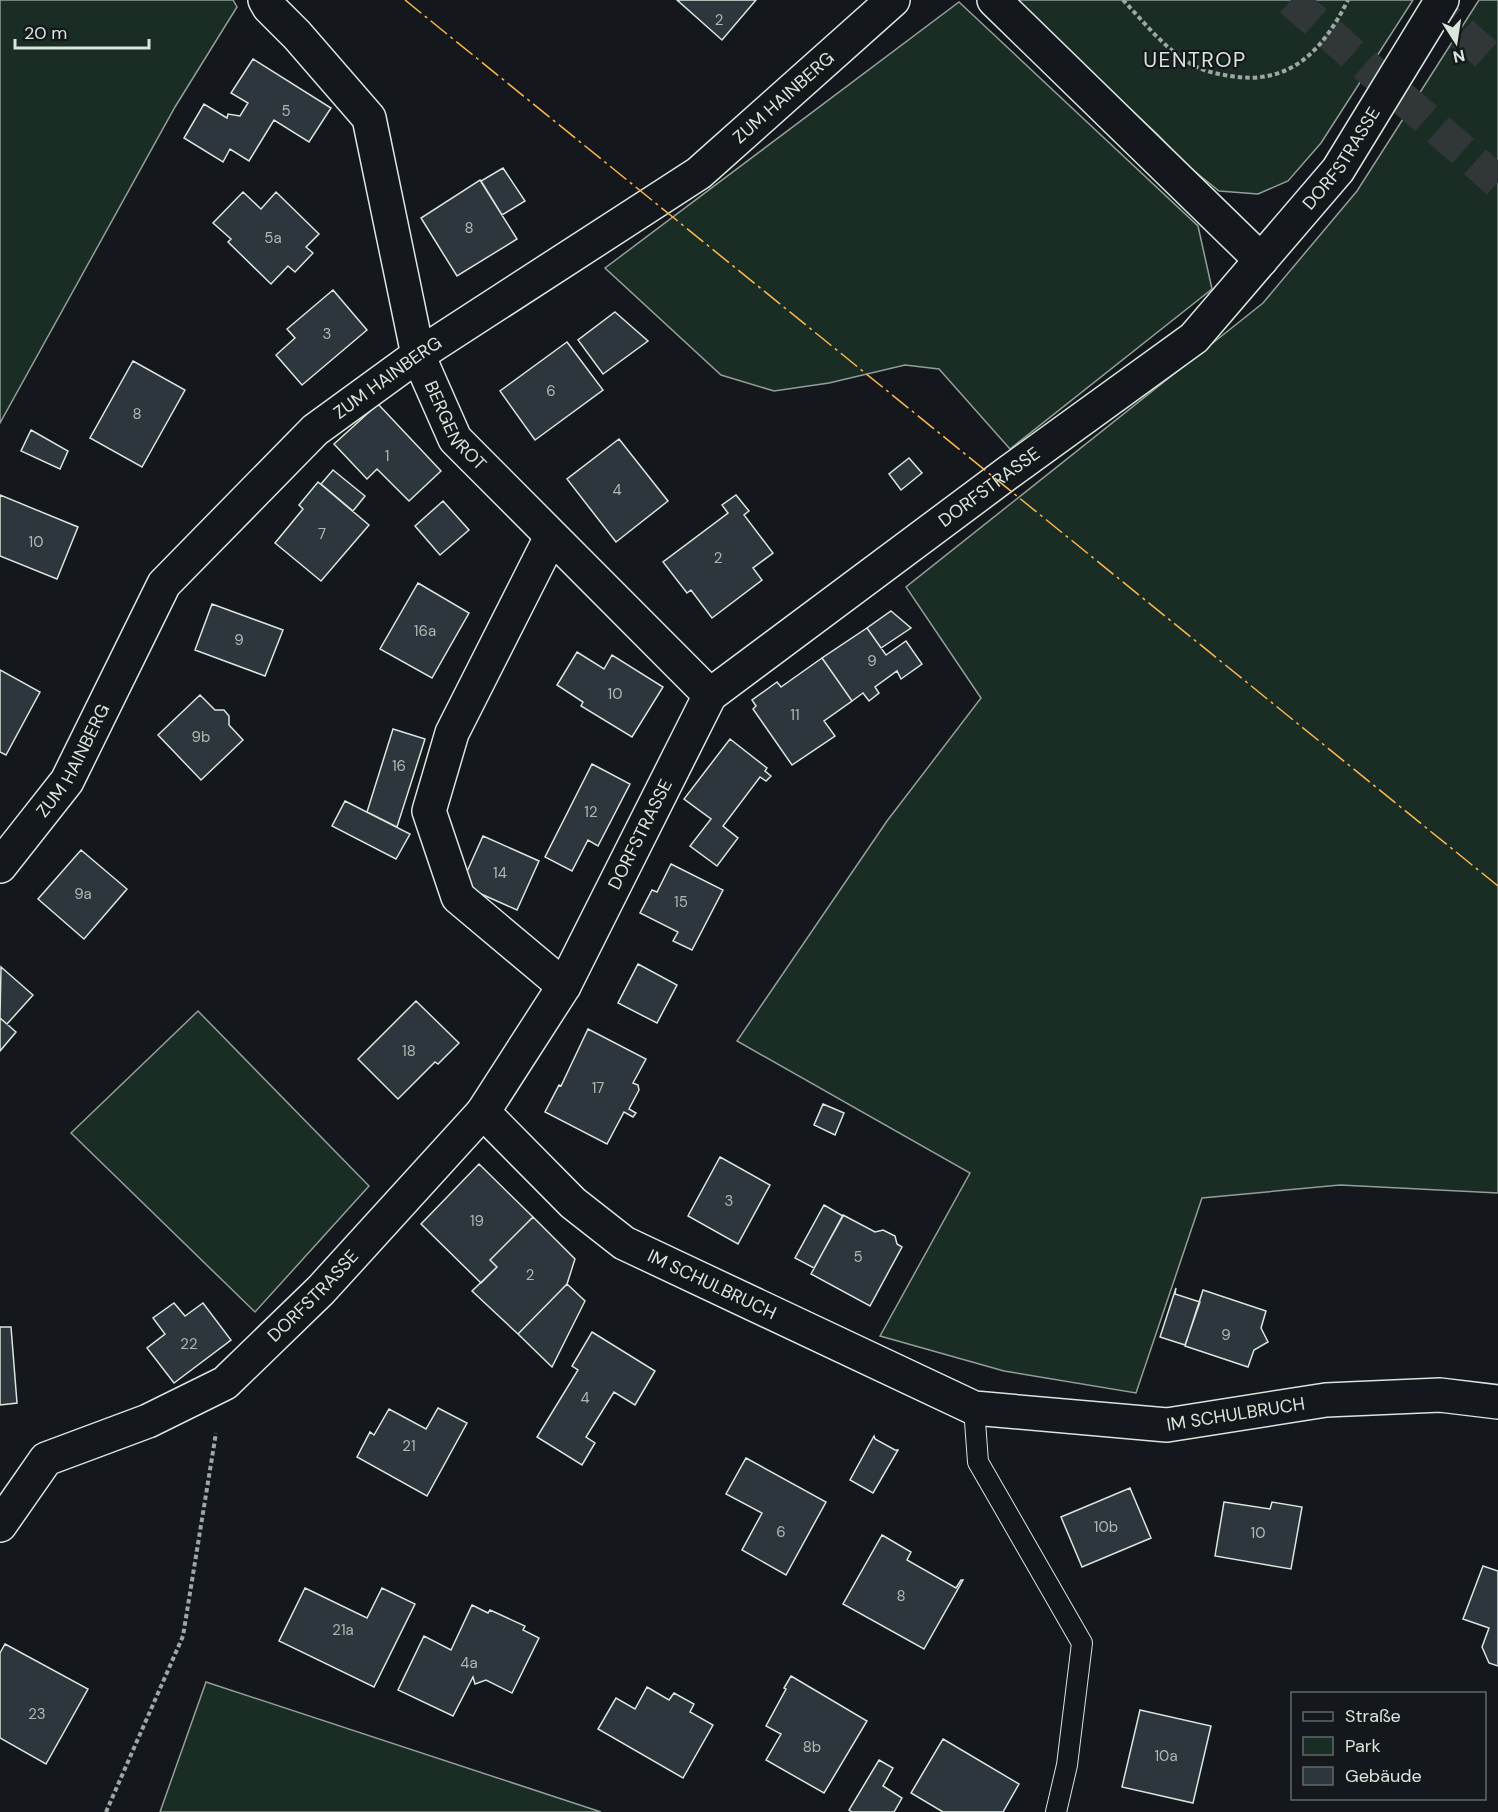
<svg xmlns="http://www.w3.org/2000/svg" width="1498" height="1812" viewBox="0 0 1498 1812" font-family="'DM Sans',sans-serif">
<rect width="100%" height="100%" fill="#14181c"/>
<!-- green -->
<path fill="#1a2d24" stroke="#939e99" stroke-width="1.5" d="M 0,0 L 233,0 L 237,7 L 175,107 L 0,423 Z
M 1014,0 L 1413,0 L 1321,143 L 1288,181 L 1258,194 L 1219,191 L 1188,166 L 1157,134 Z
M 1479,0 L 1498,0 L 1498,1193 L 1340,1185 L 1202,1198 L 1136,1393 L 1004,1371 L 880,1336 L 970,1173 L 737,1041 L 887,821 L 981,698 L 906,587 L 1263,303 L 1357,191 Z
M 959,2 L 1198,226 L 1212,289 L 1010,449 L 939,369 L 905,365 L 829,383 L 774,391 L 721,375 L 605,268 Z
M 198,1011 L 369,1186 L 255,1312 L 71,1133 Z
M 206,1682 L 601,1812 L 160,1812 Z"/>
<!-- building -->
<path fill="#2c363c" stroke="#d8e6dc" stroke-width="1.5" d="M 677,0 L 756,0 L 722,40 Z
M 253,59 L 331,108 L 309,142 L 274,120 L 249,161 L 230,149 L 223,162 L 184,138 L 204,104 L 227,118 L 228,114 L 240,116 L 248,103 L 231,93 Z
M 503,168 L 525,201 L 502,215 L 481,181 Z
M 480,180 L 517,239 L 457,276 L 421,218 Z
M 243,192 L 261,209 L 276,192 L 319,234 L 306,247 L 313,253 L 295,272 L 288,266 L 271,284 L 228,242 L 231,239 L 213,223 Z
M 333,290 L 367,330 L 302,385 L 276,355 L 295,338 L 287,329 Z
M 615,312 L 648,341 L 603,374 L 578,340 Z
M 567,342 L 603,390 L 535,440 L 500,391 Z
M 133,361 L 185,390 L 142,467 L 90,438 Z
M 378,404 L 441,471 L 409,501 L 377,469 L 367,479 L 334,444 Z
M 31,430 L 68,451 L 60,469 L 21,451 Z
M 619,439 L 668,501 L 616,542 L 567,479 Z
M 909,458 L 922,473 L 901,490 L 889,474 Z
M 333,470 L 365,496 L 353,511 L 321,484 Z
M 318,482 L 369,525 L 321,581 L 275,543 L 303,509 L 299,505 Z
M 0,495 L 78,527 L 57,579 L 0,556 Z
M 736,495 L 749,511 L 744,515 L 773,553 L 753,568 L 762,580 L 712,618 L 691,590 L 687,593 L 663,562 L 728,513 L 722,505 Z
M 443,501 L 469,530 L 440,555 L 415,526 Z
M 418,583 L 469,613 L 432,678 L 380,649 Z
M 212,604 L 283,630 L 265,676 L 195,650 Z
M 891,611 L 911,628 L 881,648 L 867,628 Z
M 867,628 L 886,655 L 906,641 L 922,664 L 901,679 L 897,671 L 875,687 L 879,693 L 869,701 L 863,693 L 852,701 L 822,658 Z
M 577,652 L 604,669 L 612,655 L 663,687 L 632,737 L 581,706 L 583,702 L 557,685 Z
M 822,658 L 852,701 L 824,721 L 835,736 L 792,765 L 753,709 L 756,706 L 752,700 L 777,682 L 781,687 Z
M 0,670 L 40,692 L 6,755 L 0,752 Z
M 200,695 L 215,710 L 224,710 L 229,716 L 229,725 L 243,740 L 201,780 L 158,735 Z
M 393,729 L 425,739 L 397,827 L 367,812 Z
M 730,739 L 767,768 L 765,771 L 771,776 L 766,781 L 760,777 L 723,826 L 738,838 L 717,866 L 690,846 L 711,819 L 684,799 Z
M 592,764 L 630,784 L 598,846 L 588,840 L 572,871 L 545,857 Z
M 345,801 L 410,834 L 396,859 L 332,826 Z
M 483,836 L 539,861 L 517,910 L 461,885 Z
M 81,850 L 127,889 L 84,939 L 38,899 Z
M 671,864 L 723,890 L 692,950 L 673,941 L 678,932 L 640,913 L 652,890 L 657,892 Z
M 638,964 L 677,985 L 657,1023 L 618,1003 Z
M 1,967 L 33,995 L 7,1024 L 0,1018 Z
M 416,1001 L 459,1043 L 438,1064 L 435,1062 L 398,1099 L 358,1059 Z
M 0,1018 L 16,1032 L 0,1051 Z
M 588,1029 L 646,1059 L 633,1083 L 638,1085 L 639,1090 L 629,1109 L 636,1113 L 633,1117 L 624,1112 L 607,1144 L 545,1112 L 559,1085 L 561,1086 Z
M 823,1104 L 844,1113 L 835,1135 L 814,1125 Z
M 720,1157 L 770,1185 L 738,1244 L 688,1216 Z
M 479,1164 L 533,1217 L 490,1260 L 497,1267 L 481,1283 L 421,1224 Z
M 824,1205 L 843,1216 L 814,1268 L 795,1258 Z
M 843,1215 L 875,1232 L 883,1230 L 895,1236 L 897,1244 L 902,1247 L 870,1306 L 811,1274 Z
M 533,1217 L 575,1259 L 567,1284 L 518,1334 L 472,1291 L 497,1267 L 490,1260 Z
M 567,1284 L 585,1301 L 552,1367 L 518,1334 Z
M 1176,1288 L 1175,1294 L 1200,1302 L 1185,1345 L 1160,1337 Z
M 1203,1290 L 1266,1311 L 1261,1328 L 1268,1342 L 1254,1350 L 1248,1367 L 1185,1346 Z
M 174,1303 L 185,1316 L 203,1303 L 231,1340 L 174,1383 L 147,1348 L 165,1334 L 153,1318 Z
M 0,1327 L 11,1327 L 17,1403 L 0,1405 Z
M 592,1332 L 655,1371 L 635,1405 L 614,1392 L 586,1437 L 595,1443 L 582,1465 L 537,1437 L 578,1370 L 572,1366 Z
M 438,1408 L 467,1423 L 427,1496 L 357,1457 L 370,1432 L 374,1435 L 389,1409 L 426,1429 Z
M 874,1436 L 875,1439 L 895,1450 L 898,1450 L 873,1493 L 850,1480 Z
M 746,1458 L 826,1502 L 786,1575 L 742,1550 L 762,1513 L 726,1494 Z
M 1130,1488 L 1151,1538 L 1082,1567 L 1061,1517 Z
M 1224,1502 L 1270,1509 L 1272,1502 L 1302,1507 L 1291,1569 L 1215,1556 Z
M 882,1535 L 911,1552 L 907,1560 L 956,1588 L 961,1580 L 963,1580 L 924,1649 L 843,1604 Z
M 1483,1566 L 1498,1571 L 1498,1666 L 1489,1663 L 1482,1647 L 1489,1628 L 1463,1619 Z
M 305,1588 L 367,1618 L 382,1588 L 415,1604 L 374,1687 L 279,1641 Z
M 472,1605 L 488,1613 L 490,1610 L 525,1626 L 523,1630 L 539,1638 L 512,1693 L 486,1680 L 475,1684 L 473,1677 L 453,1716 L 398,1690 L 424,1636 L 451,1650 Z
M 5,1644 L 88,1689 L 46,1764 L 0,1738 L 0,1653 Z
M 791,1676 L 867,1721 L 824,1793 L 766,1760 L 781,1734 L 766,1726 L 786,1689 L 784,1688 Z
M 647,1687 L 669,1700 L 674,1693 L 694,1704 L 690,1712 L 713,1725 L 683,1778 L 598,1729 L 616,1698 L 635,1709 Z
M 1140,1710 L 1211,1726 L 1193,1803 L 1122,1787 Z
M 943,1739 L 1019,1784 L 1003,1812 L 943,1812 L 911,1793 Z
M 879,1760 L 893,1768 L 883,1786 L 902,1798 L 894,1812 L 852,1812 L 849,1810 Z"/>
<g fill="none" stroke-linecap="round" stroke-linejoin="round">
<!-- highway-tunnel -->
<path stroke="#313739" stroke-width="33" stroke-dasharray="33 16" stroke-linecap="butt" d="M 1291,0 L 1498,182
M 1425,0 L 1498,65"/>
<!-- lane casing -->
<g stroke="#d8e6dc" stroke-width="22">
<path id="lane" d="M 974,1408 L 978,1462 L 1082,1643 L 1067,1765 L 1056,1812"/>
</g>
<!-- street casing -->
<g stroke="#d8e6dc" stroke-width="36">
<g id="street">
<path id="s1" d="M 265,0 L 269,7 L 297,35 L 369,118 L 418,355 L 455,439 L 710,695"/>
<path d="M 994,0 L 1261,260"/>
<path d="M 551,537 L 452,733 L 429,811 L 458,897 L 564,986"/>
<path id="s2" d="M 0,866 L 67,781 L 164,584 L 315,430 L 418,355 L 699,173 L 893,0"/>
<path id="s3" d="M 483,1112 L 573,1203 L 624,1243 L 974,1408 L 1167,1425 L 1326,1400 L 1440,1395 L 1498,1402"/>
<path id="s4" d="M 0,1525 L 46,1459 L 148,1421 L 225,1383 L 321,1290 L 483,1112 L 564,986 L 710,695 L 1009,472 L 1194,338 L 1338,170 L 1442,0"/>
</g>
</g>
<!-- path -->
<path stroke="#9da8a2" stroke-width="4" stroke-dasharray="4.5 3" stroke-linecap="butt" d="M 1123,0 C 1145,23 1166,51 1195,66 C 1206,72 1218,74 1230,76 C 1291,86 1323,50 1348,0
M 106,1812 L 183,1636 L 216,1433"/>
<!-- lane -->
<use href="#lane" stroke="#14181c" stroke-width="20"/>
<!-- street -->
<use href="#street" stroke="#14181c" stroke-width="33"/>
<!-- power -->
<path stroke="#ffb74d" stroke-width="1.5" stroke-dasharray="21 4.5 3 4.5" stroke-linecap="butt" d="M 405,0 L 1498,886"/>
</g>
<g text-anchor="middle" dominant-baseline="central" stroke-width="4.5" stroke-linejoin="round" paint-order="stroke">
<!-- number labels -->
<g font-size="15" fill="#adbab4">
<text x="719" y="20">2</text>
<text x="286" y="111">5</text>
<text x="469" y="228">8</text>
<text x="273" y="238">5a</text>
<text x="327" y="334">3</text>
<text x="551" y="391">6</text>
<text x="137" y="414">8</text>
<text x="387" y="456">1</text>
<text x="617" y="490">4</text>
<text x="322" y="534">7</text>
<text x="36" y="542">10</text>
<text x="718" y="558">2</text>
<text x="425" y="631">16a</text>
<text x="239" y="640">9</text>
<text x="872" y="661">9</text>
<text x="615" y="694">10</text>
<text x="795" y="715">11</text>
<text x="201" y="737">9b</text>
<text x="399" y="766">16</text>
<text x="591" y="812">12</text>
<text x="500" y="873">14</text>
<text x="83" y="894">9a</text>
<text x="681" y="902">15</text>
<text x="409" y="1051">18</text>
<text x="598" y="1088">17</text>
<text x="729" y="1201">3</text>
<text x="477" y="1221">19</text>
<text x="858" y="1257">5</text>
<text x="530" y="1275">2</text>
<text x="1226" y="1335">9</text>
<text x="189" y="1344">22</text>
<text x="585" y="1398">4</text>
<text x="409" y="1446">21</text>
<text x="1106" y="1527">10b</text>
<text x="781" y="1532">6</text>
<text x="1258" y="1533">10</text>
<text x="901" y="1596">8</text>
<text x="343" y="1630">21a</text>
<text x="469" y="1663">4a</text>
<text x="37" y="1714">23</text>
<text x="812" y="1747">8b</text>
<text x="1166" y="1756">10a</text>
</g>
<!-- street labels -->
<g font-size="18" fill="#d8e6dc" stroke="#14181c">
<text stroke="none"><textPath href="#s2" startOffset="1119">ZUM HAINBERG</textPath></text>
<text stroke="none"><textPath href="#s4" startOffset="1959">DORFSTRASSE</textPath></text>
<text stroke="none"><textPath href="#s2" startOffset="633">ZUM HAINBERG</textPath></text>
<text stroke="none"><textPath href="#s1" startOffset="480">BERGENROT</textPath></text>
<text stroke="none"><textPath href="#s4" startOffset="1473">DORFSTRASSE</textPath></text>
<text stroke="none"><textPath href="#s2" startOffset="129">ZUM HAINBERG</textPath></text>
<text stroke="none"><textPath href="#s4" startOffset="969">DORFSTRASSE</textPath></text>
<text stroke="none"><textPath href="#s3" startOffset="290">IM SCHULBRUCH</textPath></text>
<text stroke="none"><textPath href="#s4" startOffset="399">DORFSTRASSE</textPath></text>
<text stroke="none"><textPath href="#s3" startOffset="843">IM SCHULBRUCH</textPath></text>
</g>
<!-- quarter labels -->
<g font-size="21" letter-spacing="1.5" fill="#d8e6dc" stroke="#14181c">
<text x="1195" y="60">UENTROP</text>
</g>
</g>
<!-- legend -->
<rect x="1291" y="1692" width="195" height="108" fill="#14181c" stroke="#626a69" stroke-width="1.5"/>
<rect x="1303" y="1712" width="30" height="9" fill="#14181c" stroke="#626a69" stroke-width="1.5"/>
<text x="1345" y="1722" font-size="18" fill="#d8e6dc">Straße</text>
<rect x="1303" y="1737" width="30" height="18" fill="#1a2d24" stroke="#626a69" stroke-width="1.5"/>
<text x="1345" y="1752" font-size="18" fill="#d8e6dc">Park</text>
<rect x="1303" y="1767" width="30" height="18" fill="#2c363c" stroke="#626a69" stroke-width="1.5"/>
<text x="1345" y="1782" font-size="18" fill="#d8e6dc">Gebäude</text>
<!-- north arrow -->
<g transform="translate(1456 42) rotate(168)" stroke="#14181c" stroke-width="4.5" paint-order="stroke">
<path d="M0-4.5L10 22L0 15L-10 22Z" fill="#d8e6dc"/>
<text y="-9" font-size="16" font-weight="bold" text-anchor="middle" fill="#d8e6dc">N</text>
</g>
<!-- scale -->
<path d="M15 39v9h134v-9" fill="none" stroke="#d8e6dc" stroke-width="3"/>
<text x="24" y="39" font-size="18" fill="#d8e6dc" stroke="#14181c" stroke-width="4.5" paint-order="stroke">20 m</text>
</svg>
